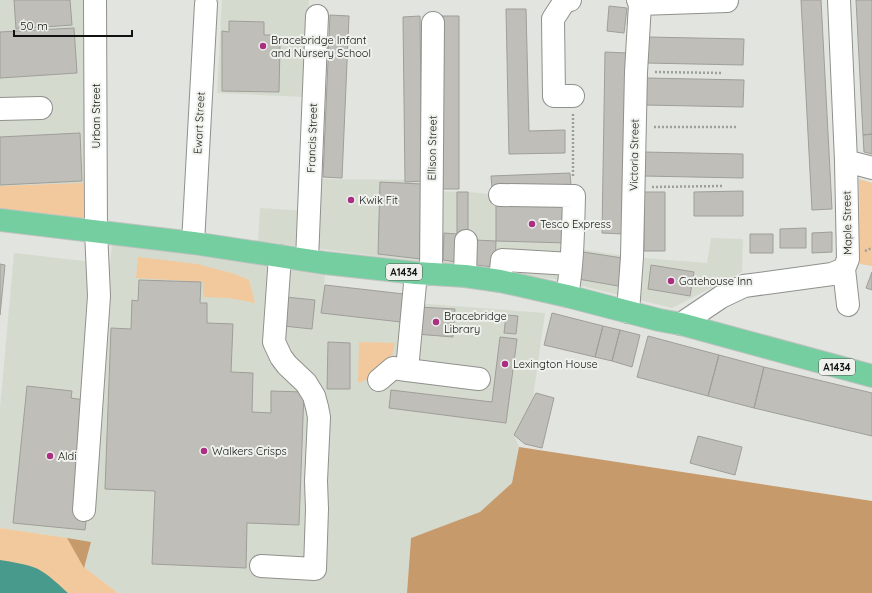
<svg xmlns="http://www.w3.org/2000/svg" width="872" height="593" viewBox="0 0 872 593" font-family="Quicksand,sans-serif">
<rect width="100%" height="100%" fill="#e2e4df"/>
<!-- built -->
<path fill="#d5dace" d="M 0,0 L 84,0 L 86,222 L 0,211 Z
M 222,0 L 309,0 L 304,97 L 217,93 Z
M 310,179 L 432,180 L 432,191 L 468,192 L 500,195 L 573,248 L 632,257 L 707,263 L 711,238 L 743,239 L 742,272 L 672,308 L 554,279 L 258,241 L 260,208 L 309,211 Z
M 113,233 L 325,263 L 324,296 L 545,313 L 531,411 L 514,435 L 519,447 L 512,483 L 480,512 L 411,538 L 407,593 L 118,593 L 84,568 L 91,542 L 0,528 L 0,408 L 14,253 L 110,264 Z"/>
<!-- green -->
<path fill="#f2c99c" d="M 859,179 L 872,183 L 872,266 L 860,264 Z
M 83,183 L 83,218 L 0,210 L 0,186 Z
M 138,257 L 197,264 L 235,274 L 249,280 L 255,303 L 229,298 L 203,297 L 203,282 L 136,278 Z
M 359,342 L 395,343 L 392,355 L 373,377 L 358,383 Z
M 0,528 L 67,538 L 85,568 L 118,593 L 0,593 Z"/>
<!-- forest -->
<path fill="#c69a6a" d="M 519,447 L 872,501 L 872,593 L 407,593 L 411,538 L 480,512 L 512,483 Z
M 67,538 L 91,542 L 84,568 Z"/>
<!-- water -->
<path fill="#489a8d" d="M 0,560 C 12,562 27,564 38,569 C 49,575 58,584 68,593 L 0,593 Z"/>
<!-- building -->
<path fill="#c0beb9" stroke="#9f9e99" d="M 14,0 L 70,0 L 72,25 L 16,29 Z
M 801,0 L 821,0 L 832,209 L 812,210 Z
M 856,0 L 872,0 L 872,134 L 863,135 Z
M 609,6 L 627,8 L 624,33 L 607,31 Z
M 506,9 L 526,9 L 529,131 L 565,130 L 565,153 L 509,154 Z
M 330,15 L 349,16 L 342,178 L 323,177 Z
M 420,16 L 422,181 L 405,182 L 403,17 Z
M 442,16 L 459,16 L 459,189 L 442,189 Z
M 229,21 L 264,22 L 264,35 L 277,35 L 277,45 L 280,45 L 279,92 L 222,91 L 222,31 L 229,32 Z
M 74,28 L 77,73 L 0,78 L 0,32 Z
M 647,37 L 744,39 L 743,65 L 646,63 Z
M 605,52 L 627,53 L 624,234 L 602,233 Z
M 646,78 L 744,80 L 743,107 L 645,105 Z
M 80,133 L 82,181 L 0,185 L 0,137 Z
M 872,134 L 872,154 L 864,152 L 863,135 Z
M 643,152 L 743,154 L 743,178 L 643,176 Z
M 570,173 L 571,185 L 492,189 L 491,176 Z
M 380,182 L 422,184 L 421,259 L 378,254 Z
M 743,191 L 743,216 L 694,216 L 694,192 Z
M 457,192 L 468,192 L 468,234 L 457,234 Z
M 644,192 L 665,192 L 665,251 L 644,251 Z
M 496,205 L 569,206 L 568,243 L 496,241 Z
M 806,228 L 806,248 L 780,248 L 780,229 Z
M 832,232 L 832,252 L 812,253 L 812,233 Z
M 444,233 L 457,234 L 456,262 L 443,260 Z
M 750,234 L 773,234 L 773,253 L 750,253 Z
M 475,240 L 496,241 L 495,267 L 474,265 Z
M 583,252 L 629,259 L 624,287 L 578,279 Z
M 0,264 L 5,265 L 0,315 Z
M 651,265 L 694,272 L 690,296 L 648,289 Z
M 872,272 L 872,290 L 866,288 Z
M 139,280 L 201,282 L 200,303 L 207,303 L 207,323 L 233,324 L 231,372 L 253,373 L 252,412 L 271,413 L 271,391 L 304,392 L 299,525 L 247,523 L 246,568 L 152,564 L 155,491 L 105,489 L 111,328 L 131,329 L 132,300 L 138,301 Z
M 325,285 L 404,294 L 401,322 L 321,313 Z
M 286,297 L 315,300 L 312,329 L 283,326 Z
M 418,307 L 455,309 L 453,337 L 416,334 Z
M 552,313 L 603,326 L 595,357 L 544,345 Z
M 506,315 L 518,316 L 516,334 L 504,333 Z
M 603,326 L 620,330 L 612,361 L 595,357 Z
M 620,330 L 640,335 L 632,367 L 612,361 Z
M 648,336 L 719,355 L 708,396 L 637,377 Z
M 500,337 L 517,339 L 506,423 L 389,408 L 391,390 L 492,402 Z
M 328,342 L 350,343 L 350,389 L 327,389 Z
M 719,355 L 764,367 L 754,408 L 708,396 Z
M 764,367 L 872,393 L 872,436 L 754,408 Z
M 27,386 L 72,391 L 71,398 L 85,400 L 87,513 L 85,530 L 13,523 Z
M 536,393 L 554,398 L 542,448 L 525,444 L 514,435 Z
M 698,436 L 742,447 L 735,475 L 690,463 Z"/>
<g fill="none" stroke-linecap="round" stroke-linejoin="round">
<!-- minor casing -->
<g stroke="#8f918c" stroke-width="24">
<path id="minor" d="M 570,0 L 564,2 L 553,19 L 554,96 L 573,96
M 640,4 L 727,1
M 0,109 L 41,108
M 846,161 L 872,168
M 500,195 L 574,196 C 573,230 573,263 567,296
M 193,243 L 206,4
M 307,260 L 317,16
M 844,269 L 848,305
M 416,273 L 407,370 L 479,379
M 431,274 L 433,23
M 465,276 L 466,241
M 500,281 L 502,260 L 571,264
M 628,312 L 632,257 L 636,72 L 640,4 L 638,0
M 681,324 L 721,297 L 744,286 L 832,274 L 844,269 L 848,259 L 846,161 L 839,0
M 379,380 L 393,368 L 407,370
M 84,510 L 99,296 L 96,231 L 95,0
M 261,566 L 315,569 L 317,509 L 316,481 L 319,417 L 317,407 L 314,396 L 306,383 L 287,365 L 281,357 L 274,342 L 280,256"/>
</g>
<!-- major casing -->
<g stroke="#c1c2c1" stroke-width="24">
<path id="major" d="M 0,220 L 193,243 L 325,263 L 416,273 L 465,276 L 500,281 L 567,296 L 659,320 L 681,324 L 872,376"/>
</g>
<!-- path -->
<path stroke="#9d9f9b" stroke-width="2.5" stroke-dasharray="2 2" stroke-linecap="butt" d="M 655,72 L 723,73
M 573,114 L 573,177
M 654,127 L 738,127
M 652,187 L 722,186
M 865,251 L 872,248"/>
<!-- minor -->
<use href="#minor" stroke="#fff" stroke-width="22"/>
<!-- major -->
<use href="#major" stroke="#74cea0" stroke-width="22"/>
</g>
<!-- markers -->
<g fill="#aa2f82" stroke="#eff1ec" stroke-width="1.5">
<circle cx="263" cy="46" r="4"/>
<circle cx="351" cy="200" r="4"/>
<circle cx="532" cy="224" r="4"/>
<circle cx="671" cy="281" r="4"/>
<circle cx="436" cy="322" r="4"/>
<circle cx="505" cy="364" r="4"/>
<circle cx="204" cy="451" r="4"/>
<circle cx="50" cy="456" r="4"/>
</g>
<g text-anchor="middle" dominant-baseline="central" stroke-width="4" stroke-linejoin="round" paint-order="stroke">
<!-- shield labels -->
<g fill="#eff1ec" stroke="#545653" stroke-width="1">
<rect x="386" y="264" width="36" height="16" rx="3"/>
<rect x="819" y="359" width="36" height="16" rx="3"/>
</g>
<g font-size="10" font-weight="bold" fill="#121311">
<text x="404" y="272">A1434</text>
<text x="837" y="367">A1434</text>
</g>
<!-- poi labels -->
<g font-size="11" fill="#121311" stroke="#eff1ec" text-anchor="start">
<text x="271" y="40">Bracebridge Infant<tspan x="271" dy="13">and Nursery School</tspan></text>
<text x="359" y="200">Kwik Fit</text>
<text x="540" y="224">Tesco Express</text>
<text x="679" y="281">Gatehouse Inn</text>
<text x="444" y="316">Bracebridge<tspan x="444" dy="13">Library</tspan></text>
<text x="513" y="364">Lexington House</text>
<text x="212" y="451">Walkers Crisps</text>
<text x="58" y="456">Aldi</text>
</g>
<!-- street labels -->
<g font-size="11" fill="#121311" stroke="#eff1ec">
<text transform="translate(96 116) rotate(-90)">Urban Street</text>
<text transform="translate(199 123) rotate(-87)">Ewart Street</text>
<text transform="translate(312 138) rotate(-88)">Francis Street</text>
<text transform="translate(432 148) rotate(-89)">Ellison Street</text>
<text transform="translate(634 155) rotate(-89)">Victoria Street</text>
<text transform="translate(847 223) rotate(-91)">Maple Street</text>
</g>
</g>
<!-- scale -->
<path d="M14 30v6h118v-6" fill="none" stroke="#121311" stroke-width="2"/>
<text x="20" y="30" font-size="12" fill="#121311" stroke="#eff1ec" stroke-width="3" paint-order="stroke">50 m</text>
</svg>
